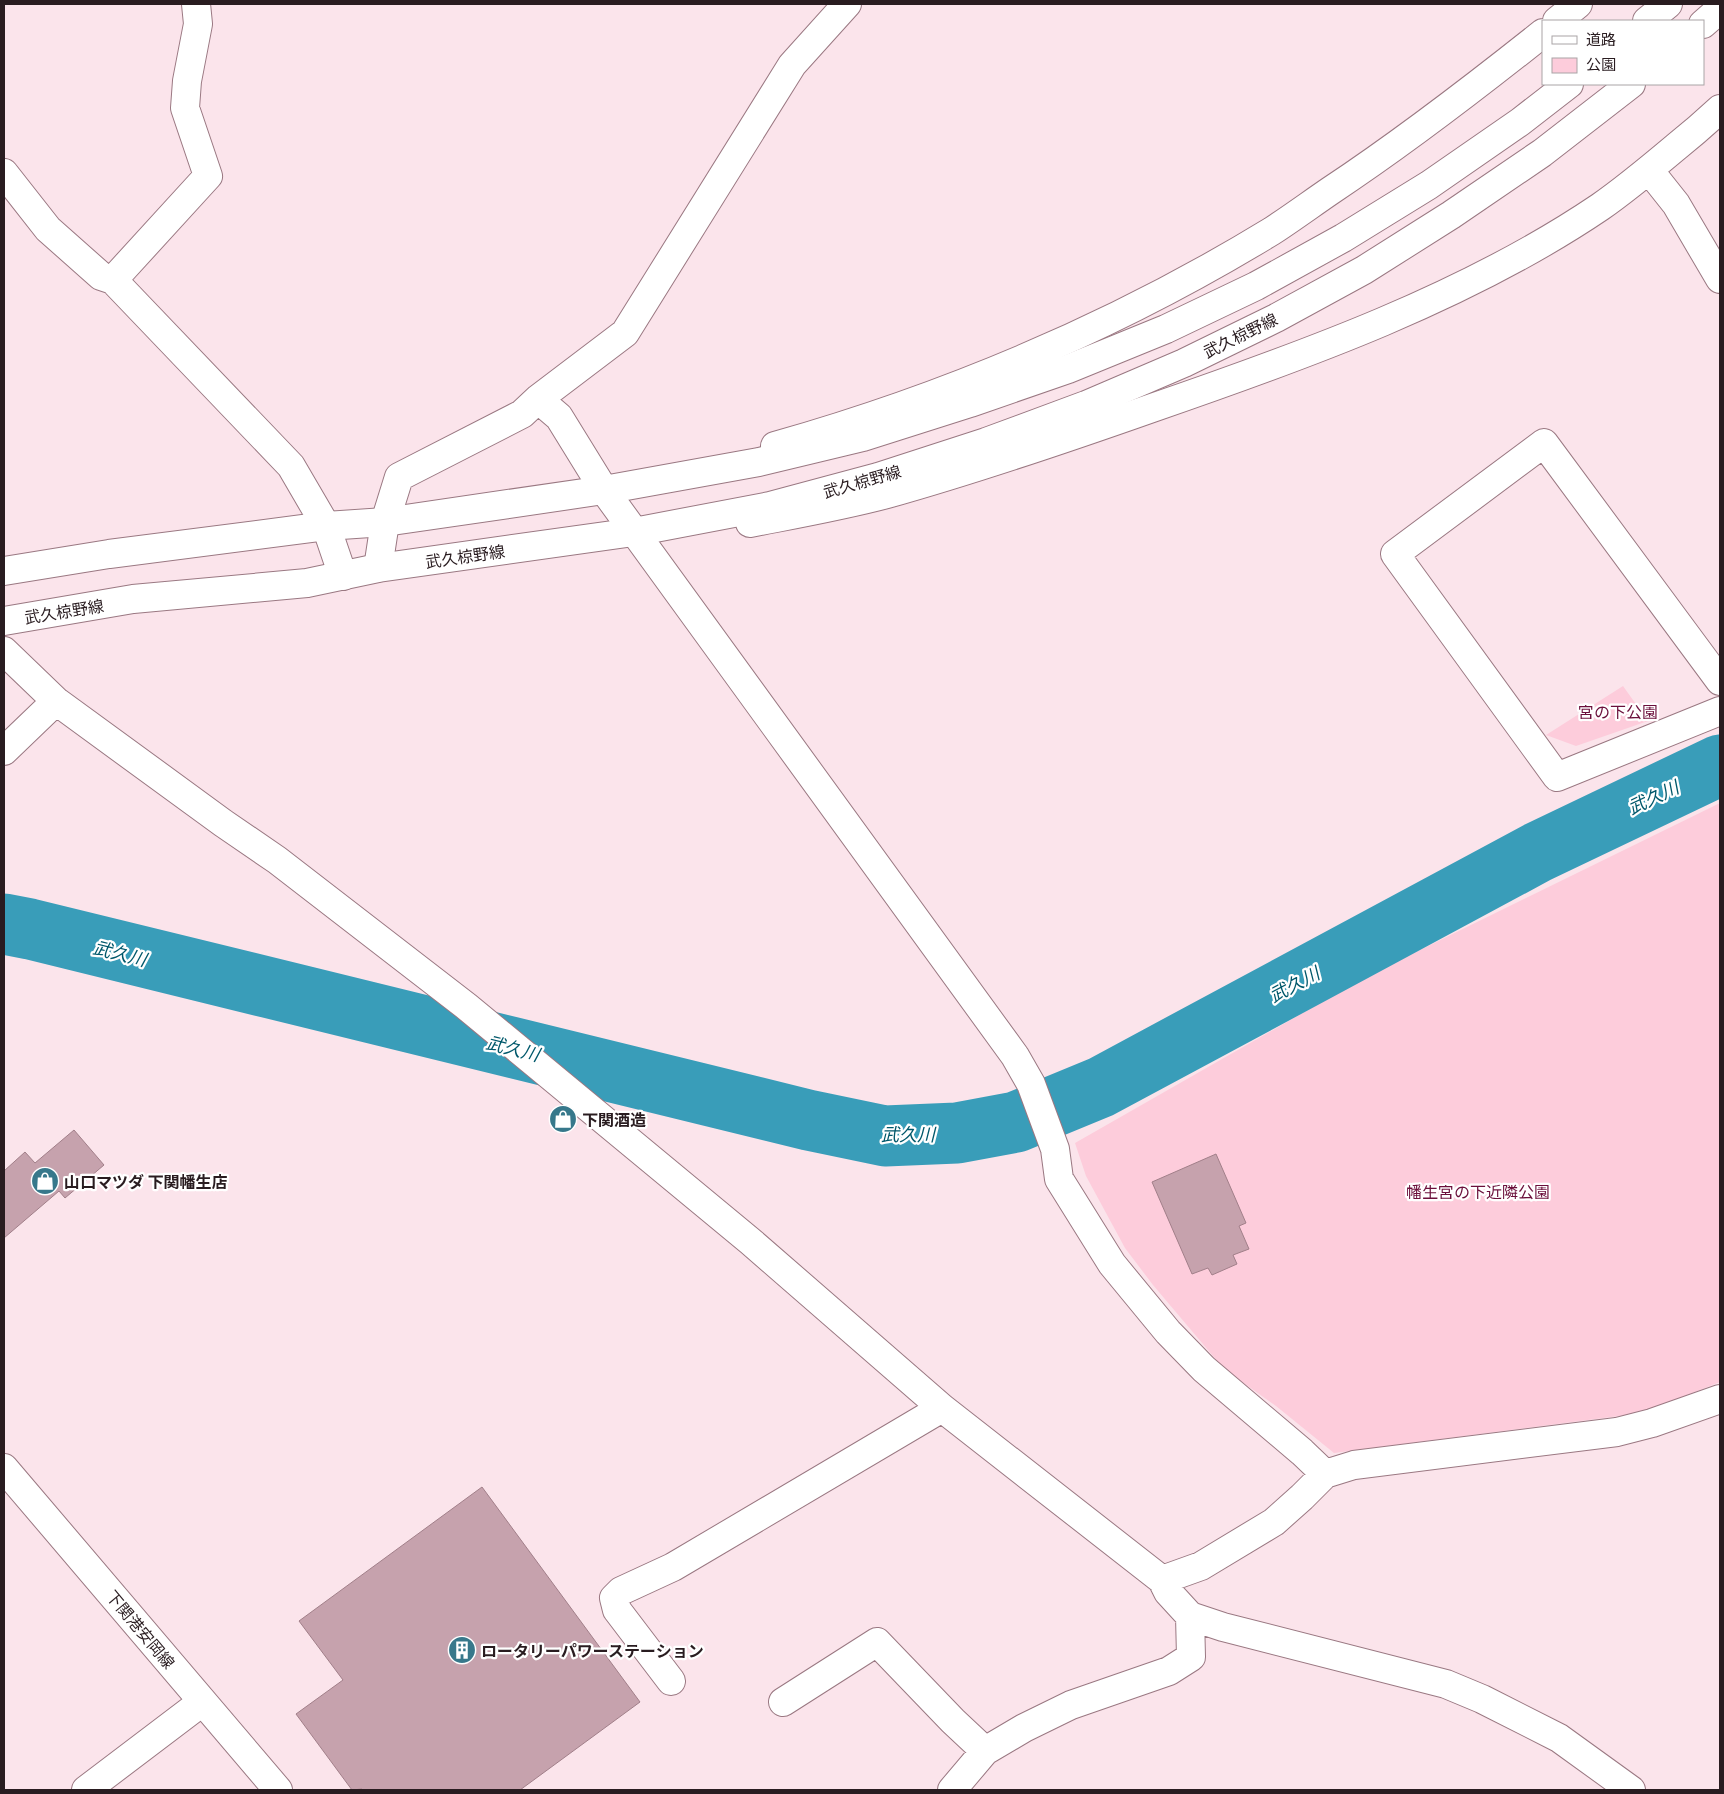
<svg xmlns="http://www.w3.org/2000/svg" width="1724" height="1794" viewBox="0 0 1724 1794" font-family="'Exo 2','Noto Sans JP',sans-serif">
<rect width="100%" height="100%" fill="#fbe4eb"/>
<!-- green -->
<path fill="#fdccdb" d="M 1623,686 L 1648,721 L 1576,746 L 1546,735 Z
M 1720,803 L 1720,1382 L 1642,1413 L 1334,1453 L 1276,1406 L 1224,1369 L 1153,1285 L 1125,1248 L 1086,1176 L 1075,1143 L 1371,974 Z"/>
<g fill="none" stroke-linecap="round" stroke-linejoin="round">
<!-- river -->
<path stroke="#399db9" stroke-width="61" d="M 4,924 L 30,929 L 808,1120 L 885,1136 L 957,1133 L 1016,1122 L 1101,1087 L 1538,852 L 1720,765"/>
</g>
<!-- building -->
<path fill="#c6a2ad" stroke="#a17f89" d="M 74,1130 L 104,1165 L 65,1198 L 59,1191 L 4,1238 L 4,1171 L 25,1152 L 35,1163 Z
M 1216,1154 L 1246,1223 L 1239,1226 L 1249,1249 L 1233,1255 L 1237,1264 L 1212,1275 L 1208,1268 L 1192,1274 L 1152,1182 Z
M 482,1487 L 640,1702 L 520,1790 L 363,1790 L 362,1789 L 352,1790 L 296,1714 L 343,1680 L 299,1621 Z"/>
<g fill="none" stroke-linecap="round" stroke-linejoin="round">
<!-- minor casing -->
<g stroke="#9a7882" stroke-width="30">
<path id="minor" d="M 196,4 L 198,24 L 187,81 L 185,108 L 208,176 L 113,280 L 291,466 L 326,526 L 343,576
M 1557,21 L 1578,4
M 1649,170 L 1676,204 L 1720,279
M 4,173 L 48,229 L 101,276 L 113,280
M 538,399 L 559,417 L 604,490 L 1015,1056 L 1031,1084 L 1055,1149 L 1059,1179 L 1112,1264 L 1168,1332 L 1204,1369 L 1302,1452 L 1325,1474
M 775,446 C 948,397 1118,325 1272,231 C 1292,218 1311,204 1330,191 C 1404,142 1474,88 1543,33
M 750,523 C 796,514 842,506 887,494 C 976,469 1064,439 1152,408 C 1303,356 1467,297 1600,207 C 1626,189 1651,168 1676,147 C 1691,135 1706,122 1720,109
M 378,568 L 385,522 L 399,477 L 522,414 L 538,399 L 625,333 L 792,65 L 847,4
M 4,651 L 56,701 L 223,823 L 277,860 L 466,1006 L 750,1241 L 942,1408 L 1162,1580 L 1168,1592 L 1190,1616 L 1223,1627 L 1446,1684 L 1482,1699 L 1559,1738 L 1631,1790
M 1720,681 L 1544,443 L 1395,554 L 1557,777 L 1720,711
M 4,751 L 56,701
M 1162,1580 L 1201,1566 L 1274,1522 L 1302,1497 L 1325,1474 L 1354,1465 L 1617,1432 L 1652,1423 L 1720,1399
M 671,1681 L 617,1610 L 614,1598 L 621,1591 L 673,1567 L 942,1408
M 783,1702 L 877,1642 L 953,1721 L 985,1751
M 86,1790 L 202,1702
M 952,1790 L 985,1751 L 1024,1728 L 1071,1705 L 1169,1671 L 1191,1657 L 1190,1616"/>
</g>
<!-- secondary casing -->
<g stroke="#9a7882" stroke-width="30">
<path id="secondary" d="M 1647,21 L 1668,4
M 1703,24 L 1720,9
M 4,571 L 109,554 L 326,526 L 385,522 L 604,490 L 759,462 L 863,437 L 970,403 L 1068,369 L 1166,329 L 1256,286 L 1343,238 L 1429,185 L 1520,122 L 1569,84
M 4,621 L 133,599 L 307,583 L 378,568 L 634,532 L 770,506 L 878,477 L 986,442 L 1086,405 L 1184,363 L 1276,318 L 1364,270 L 1451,215 L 1542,153 L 1631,84
M 4,1468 L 278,1790"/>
</g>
<!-- minor -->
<use href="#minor" stroke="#fff" stroke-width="28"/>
<!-- secondary -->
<use href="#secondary" stroke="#fff" stroke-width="28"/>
</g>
<!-- icons -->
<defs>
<g id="shop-disc" transform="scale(1.4375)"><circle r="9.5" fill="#37788b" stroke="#fff"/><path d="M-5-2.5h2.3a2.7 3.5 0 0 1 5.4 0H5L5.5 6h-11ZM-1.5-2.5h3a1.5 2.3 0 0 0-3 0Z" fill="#fff"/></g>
<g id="building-disc" transform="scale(1.4375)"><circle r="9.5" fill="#37788b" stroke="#fff"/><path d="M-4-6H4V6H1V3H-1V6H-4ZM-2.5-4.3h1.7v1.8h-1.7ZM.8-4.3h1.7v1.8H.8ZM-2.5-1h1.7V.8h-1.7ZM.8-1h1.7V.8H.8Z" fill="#fff"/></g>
</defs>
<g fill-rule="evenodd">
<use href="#shop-disc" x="563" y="1119"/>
<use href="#shop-disc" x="45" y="1181"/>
<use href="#building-disc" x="462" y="1650"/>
</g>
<g text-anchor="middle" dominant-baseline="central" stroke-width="4.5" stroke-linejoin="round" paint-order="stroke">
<!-- street labels -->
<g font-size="16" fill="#291c20" stroke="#fff">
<text transform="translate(1240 335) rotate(-26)">武久椋野線</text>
<text transform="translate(862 481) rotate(-16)">武久椋野線</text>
<text transform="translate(465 556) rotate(-8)">武久椋野線</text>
<text transform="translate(64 611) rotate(-9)">武久椋野線</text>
<text transform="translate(141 1629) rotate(50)">下関港安岡線</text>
</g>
<!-- park labels -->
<g font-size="16" fill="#6b0f3b" stroke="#fff">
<text x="1618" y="711">宮の下公園</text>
<text x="1478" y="1191">幡生宮の下近隣公園</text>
</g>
<!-- poi labels -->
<g font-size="16" font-weight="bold" fill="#291c20" stroke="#fff" text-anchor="start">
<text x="582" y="1119">下関酒造</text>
<text x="64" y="1181">山口マツダ 下関幡生店</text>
<text x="481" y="1650">ロータリーパワーステーション</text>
</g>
<!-- water labels -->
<g font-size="18" font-style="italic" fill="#00586b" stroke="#fff">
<text transform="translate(1653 797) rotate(-25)">武久川</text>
<text transform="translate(120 953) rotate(14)">武久川</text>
<text transform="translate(1294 984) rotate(-28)">武久川</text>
<text transform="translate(513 1048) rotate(14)">武久川</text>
<text x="908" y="1134">武久川</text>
</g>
</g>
<!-- border -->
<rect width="1724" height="1794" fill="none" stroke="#291c20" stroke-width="10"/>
<!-- legend -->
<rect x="1542" y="20" width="162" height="65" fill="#ffffff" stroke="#a9a4a6"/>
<rect x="1552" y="36" width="25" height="8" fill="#ffffff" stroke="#a9a4a6"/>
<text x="1586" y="45" font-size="15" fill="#291c20">道路</text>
<rect x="1552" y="58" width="25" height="15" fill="#fdccdb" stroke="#a9a4a6"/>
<text x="1586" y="70" font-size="15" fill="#291c20">公園</text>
</svg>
